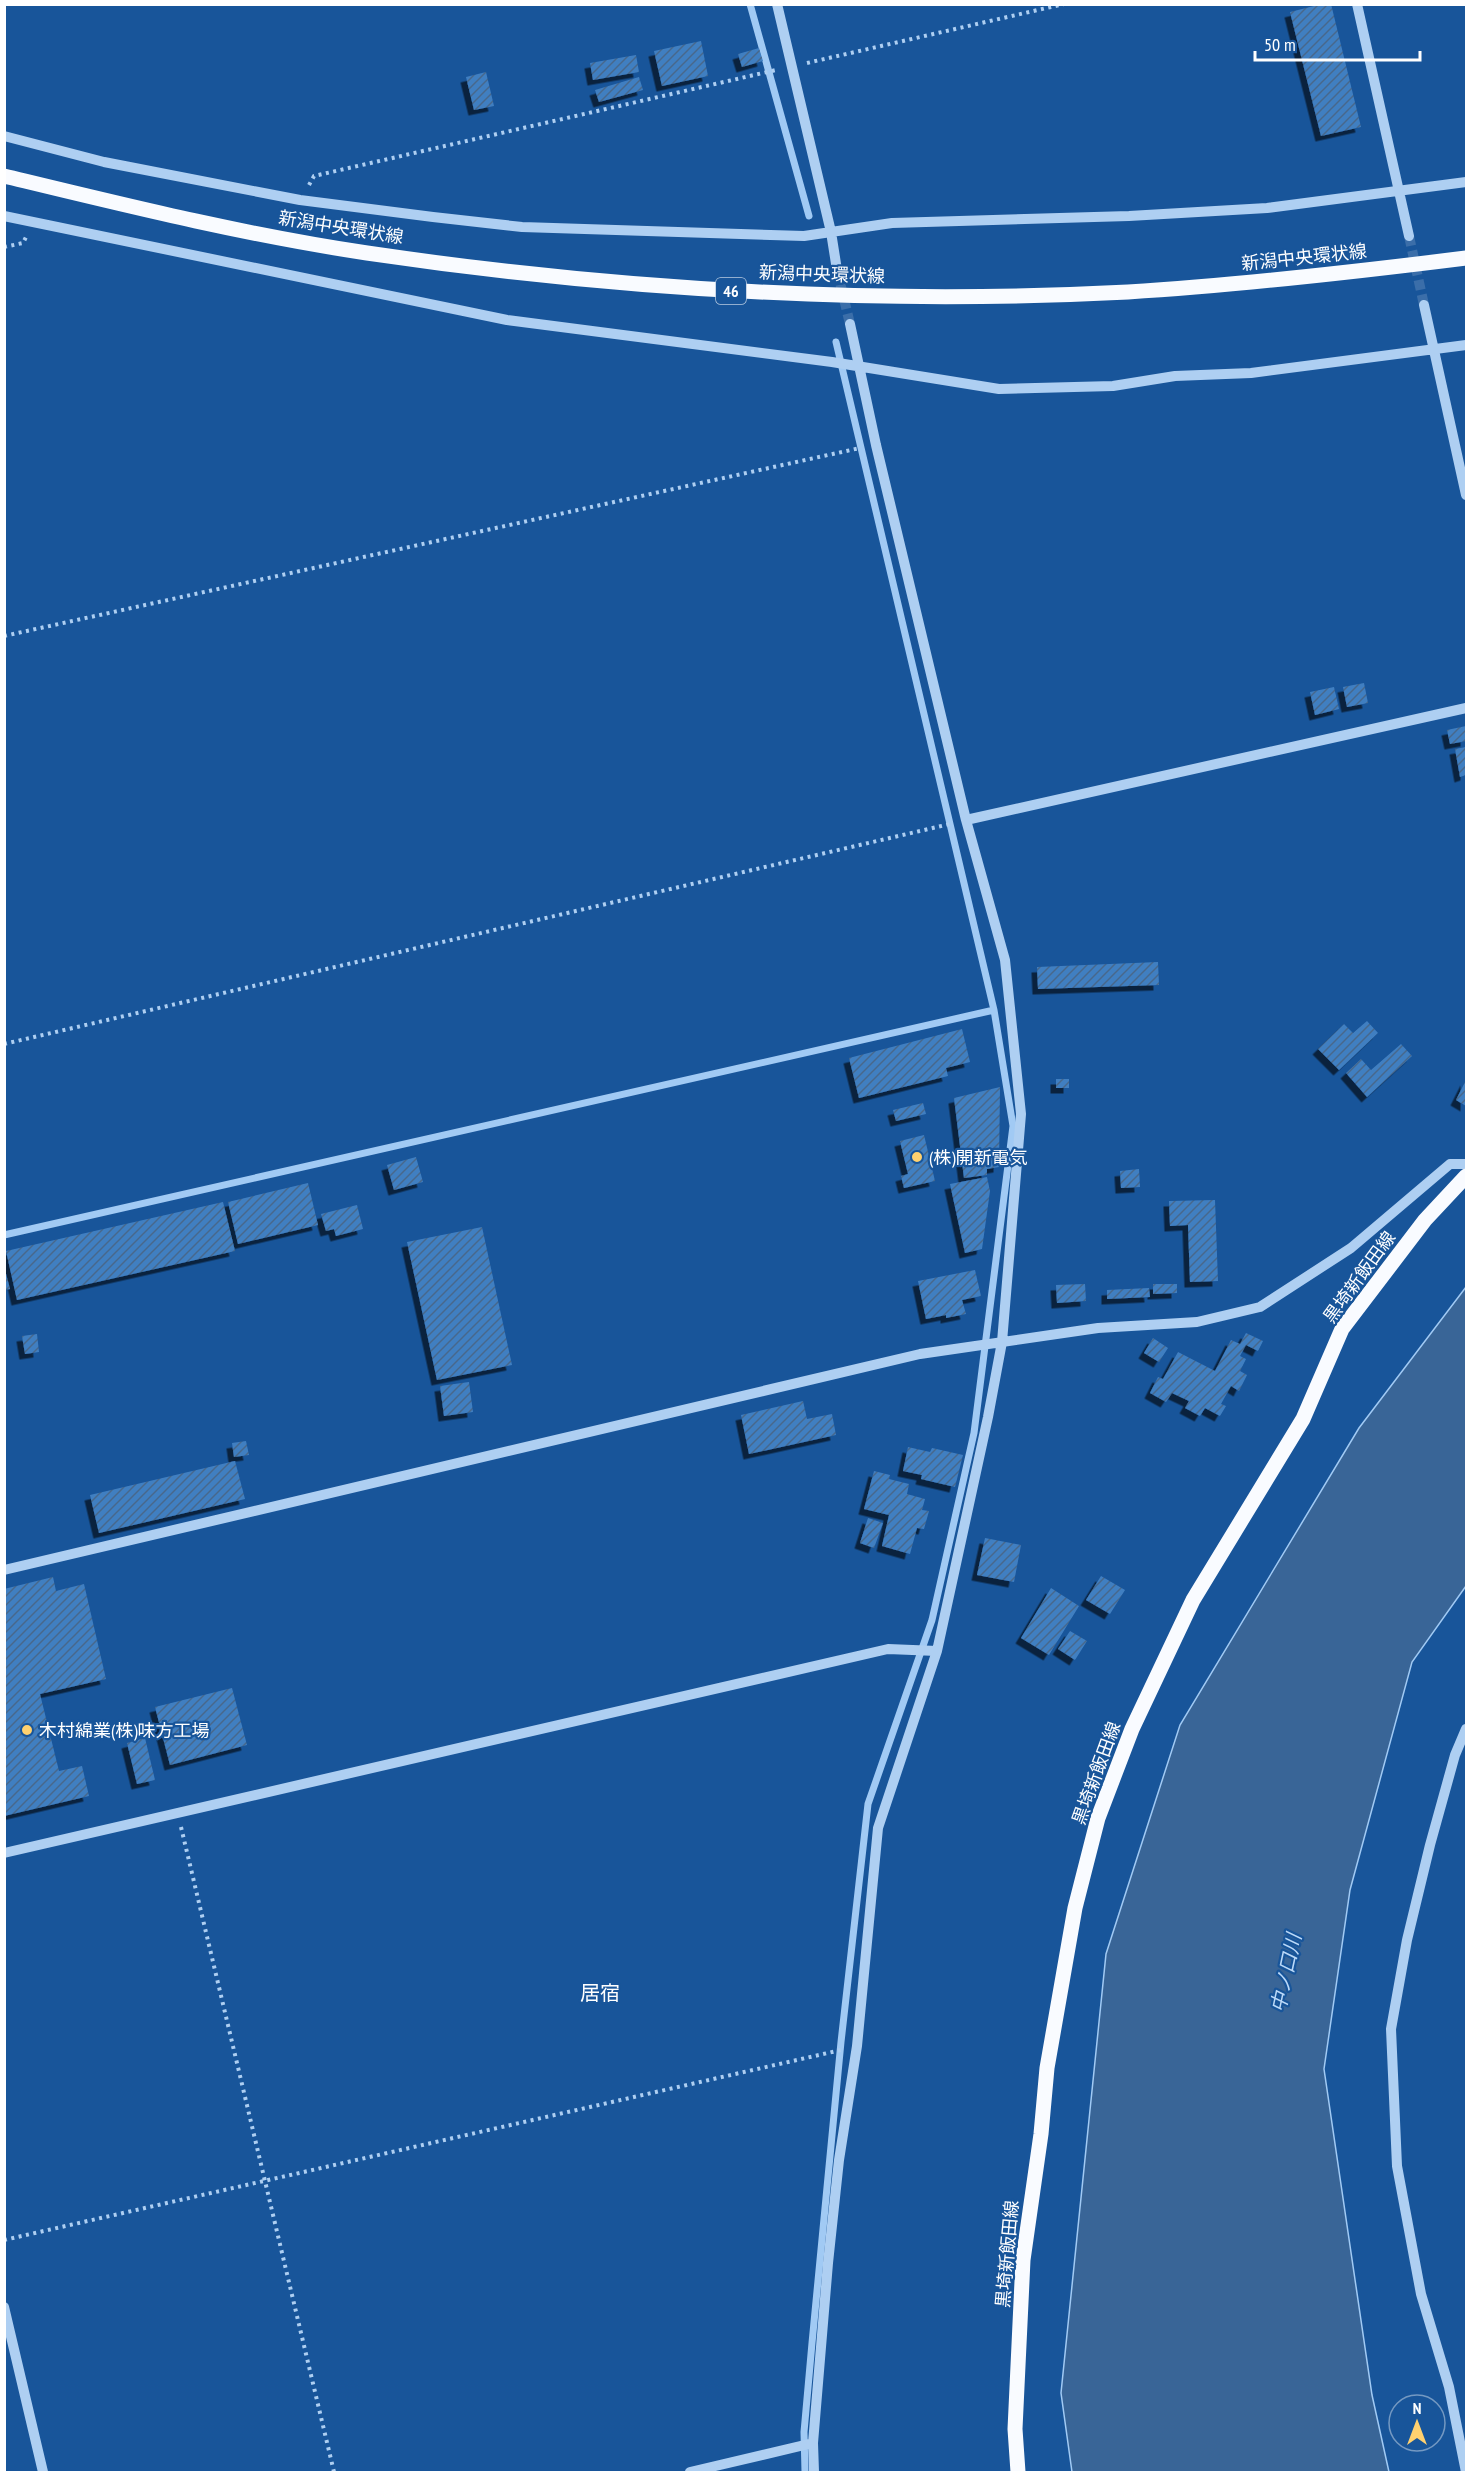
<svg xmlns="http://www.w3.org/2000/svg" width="1471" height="2477" viewBox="0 0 1471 2477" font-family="'PT Sans Narrow','Noto Sans JP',sans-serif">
<defs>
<pattern id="building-hatch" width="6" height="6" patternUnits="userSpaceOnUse" patternTransform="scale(1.5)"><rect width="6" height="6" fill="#417fc1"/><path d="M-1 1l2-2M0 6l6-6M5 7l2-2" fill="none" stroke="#46688c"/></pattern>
<filter id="shadow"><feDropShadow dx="-5.5" dy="5.5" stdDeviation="0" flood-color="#0009"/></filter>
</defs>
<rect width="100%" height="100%" fill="#18559a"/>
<!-- water -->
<path fill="#396597" stroke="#a1caf4" stroke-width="1.5" d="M 1466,1287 L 1466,1586 L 1412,1662 L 1350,1890 L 1324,2069 L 1372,2395 L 1389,2472 L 1072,2472 L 1061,2393 L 1106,1954 L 1180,1725 L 1359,1428 Z"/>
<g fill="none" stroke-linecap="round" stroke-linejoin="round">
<!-- stream -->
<path stroke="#a1caf4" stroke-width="7" d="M 750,4 L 809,216
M 4,1235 L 994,1010
M 805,2472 L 804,2432 L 812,2343 L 841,2042 L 868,1804 L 932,1620 L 974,1433 L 1013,1126 L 994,1010 L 836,342"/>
</g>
<!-- building -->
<path fill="url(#building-hatch)" filter="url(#shadow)" d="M 1322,4 L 1331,4 L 1361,127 L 1321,136 L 1290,12 Z
M 701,41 L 708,76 L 662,86 L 654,51 Z
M 759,48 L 763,61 L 742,67 L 738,54 Z
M 636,55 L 639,72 L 593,80 L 590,63 Z
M 486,72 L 494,106 L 474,110 L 466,77 Z
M 639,77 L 643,90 L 599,102 L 595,90 Z
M 1364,683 L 1368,703 L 1347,707 L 1343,687 Z
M 1334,687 L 1339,709 L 1315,715 L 1310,692 Z
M 1466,726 L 1466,741 L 1450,744 L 1447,730 Z
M 1466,747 L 1466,775 L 1460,777 L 1455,749 Z
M 1158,962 L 1159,985 L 1038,989 L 1037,967 Z
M 1367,1021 L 1378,1033 L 1339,1070 L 1318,1049 L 1344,1024 L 1353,1033 Z
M 962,1029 L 970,1062 L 946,1068 L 948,1076 L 859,1098 L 849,1058 Z
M 1401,1044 L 1412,1056 L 1367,1097 L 1346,1073 L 1361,1059 L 1371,1070 Z
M 1056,1079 L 1069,1079 L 1069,1088 L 1056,1088 Z
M 1466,1080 L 1466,1106 L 1456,1100 Z
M 1000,1087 L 999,1167 L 987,1169 L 987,1175 L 964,1178 L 954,1098 Z
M 923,1103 L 926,1114 L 896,1121 L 893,1110 Z
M 924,1135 L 935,1181 L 904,1188 L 901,1176 L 908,1174 L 900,1141 Z
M 416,1157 L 423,1182 L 394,1190 L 387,1165 Z
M 1139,1169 L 1140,1187 L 1121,1188 L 1120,1171 Z
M 987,1177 L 990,1191 L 982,1249 L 965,1253 L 950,1184 Z
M 308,1183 L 318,1225 L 238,1244 L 228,1202 Z
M 1215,1200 L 1218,1281 L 1190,1282 L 1188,1225 L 1170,1226 L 1169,1201 Z
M 223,1202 L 235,1251 L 17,1300 L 6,1251 Z
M 357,1205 L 363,1229 L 336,1236 L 334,1229 L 326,1231 L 321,1214 Z
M 482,1227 L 512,1365 L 437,1380 L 407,1242 Z
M 5,1270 L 10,1289 L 4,1290 L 4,1271 Z
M 975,1270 L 981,1296 L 962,1300 L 966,1314 L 946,1318 L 946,1315 L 926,1319 L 918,1281 Z
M 1085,1284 L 1086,1301 L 1057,1303 L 1056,1285 Z
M 1153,1284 L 1177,1284 L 1177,1293 L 1153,1294 Z
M 1149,1288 L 1150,1297 L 1107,1299 L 1107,1290 Z
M 1246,1333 L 1263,1341 L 1258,1351 L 1246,1345 L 1240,1356 L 1246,1359 L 1240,1371 L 1247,1375 L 1239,1391 L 1231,1386 L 1221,1404 L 1226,1406 L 1220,1416 L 1205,1408 L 1200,1416 L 1185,1408 L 1189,1401 L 1172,1393 L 1166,1402 L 1150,1393 L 1158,1377 L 1163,1379 L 1178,1352 L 1215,1371 L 1231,1340 L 1240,1344 Z
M 37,1334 L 39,1352 L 25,1354 L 22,1336 Z
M 1153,1338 L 1168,1348 L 1159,1362 L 1144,1353 Z
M 469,1382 L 473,1412 L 444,1416 L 440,1386 Z
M 803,1401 L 807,1419 L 832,1414 L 836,1435 L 749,1454 L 741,1415 Z
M 246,1441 L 249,1455 L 234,1457 L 232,1443 Z
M 908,1447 L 930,1452 L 932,1448 L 963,1455 L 955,1487 L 921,1479 L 922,1475 L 903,1471 Z
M 235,1461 L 245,1499 L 99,1533 L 90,1495 Z
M 874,1471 L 890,1475 L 889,1479 L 909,1484 L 907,1494 L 925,1499 L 922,1510 L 929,1511 L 924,1529 L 917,1528 L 910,1554 L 882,1546 L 889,1515 L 864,1509 Z
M 868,1518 L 883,1523 L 874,1548 L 860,1543 Z
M 985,1538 L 1021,1545 L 1014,1582 L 977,1575 Z
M 1101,1576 L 1125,1590 L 1110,1614 L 1086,1600 Z
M 53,1577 L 56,1591 L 84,1584 L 106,1679 L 40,1694 L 59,1771 L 82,1766 L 89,1796 L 4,1816 L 4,1589 Z
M 1051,1588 L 1079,1606 L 1049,1655 L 1021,1638 Z
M 1070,1631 L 1087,1641 L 1075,1660 L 1058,1649 Z
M 232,1688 L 247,1745 L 170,1765 L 155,1707 Z
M 145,1738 L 155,1780 L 137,1784 L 127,1743 Z"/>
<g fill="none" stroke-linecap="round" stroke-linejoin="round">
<!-- minor-tunnel -->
<path stroke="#3b6ea9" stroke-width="10" stroke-dasharray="10 5" stroke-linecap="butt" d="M 1409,236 L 1424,305
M 837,270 L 850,324"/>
<!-- path -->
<path stroke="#aecff2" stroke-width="4" stroke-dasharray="3 4.5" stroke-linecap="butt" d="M 807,63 L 1064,4
M 309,185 L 314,176 L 776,70
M 4,247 L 23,243 L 26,237
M 4,636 L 860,448
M 4,1044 L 950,824
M 181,1827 L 334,2472
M 4,2240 L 841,2050"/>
<!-- minor -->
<path stroke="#aecff2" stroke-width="10" d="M 777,4 L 831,232 L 837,270
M 1357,4 L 1409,236
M 4,136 L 104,162 L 300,200 L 433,217 L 522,227 L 804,236 L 892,223 L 1129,216 L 1267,208 L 1466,182
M 4,216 L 507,320 L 832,362 L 999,389 L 1113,386 L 1175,376 L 1251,373 L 1466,345
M 1424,305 L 1466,495
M 966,820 L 1466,708
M 4,1570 L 920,1354 L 1098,1328 L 1197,1322 L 1260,1307 L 1351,1248 L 1450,1164 L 1466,1164
M 4,1853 L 888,1649 L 937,1651
M 4,2307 L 43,2472
M 690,2472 L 813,2443
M 814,2472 L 813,2443 L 828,2263 L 839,2160 L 857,2046 L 878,1828 L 937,1651 L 988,1417 L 1002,1342 L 1021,1114 L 1005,960 L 966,820 L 876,445 L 850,324
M 1466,2472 L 1449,2387 L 1421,2294 L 1397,2166 L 1391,2029 L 1407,1940 L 1430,1845 L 1455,1755 L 1466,1729"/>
<!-- major -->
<path stroke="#f9fbff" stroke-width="15" d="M 4,176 C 124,205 245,235 367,253 C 618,290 874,305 1128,292 C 1241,285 1354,272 1466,258
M 1018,2472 L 1015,2429 L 1023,2260 L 1041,2134 L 1047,2068 L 1075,1908 L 1098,1818 L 1132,1729 L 1193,1600 L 1303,1419 L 1342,1329 L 1425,1220 L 1466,1176"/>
</g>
<!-- markers -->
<g fill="#ffd16f" stroke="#18559a" stroke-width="2">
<circle cx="917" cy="1157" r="6"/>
<circle cx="27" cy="1730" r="6"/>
</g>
<g text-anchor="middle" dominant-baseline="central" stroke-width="4.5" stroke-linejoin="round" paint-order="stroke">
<!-- shield labels -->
<rect fill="#18559a" stroke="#bacce1" stroke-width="1.5" x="716" y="278" width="30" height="26" rx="4.5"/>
<g font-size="16" font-weight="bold" fill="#fff">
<text x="731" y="291">46</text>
</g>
<!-- street labels -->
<g font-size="18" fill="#fff" stroke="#18559a">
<text transform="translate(341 227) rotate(9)">新潟中央環状線</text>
<text transform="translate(1304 257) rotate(-6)">新潟中央環状線</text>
<text transform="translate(822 274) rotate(2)">新潟中央環状線</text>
<text transform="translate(1359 1277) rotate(-54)">黒埼新飯田線</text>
<text transform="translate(1096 1773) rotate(-70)">黒埼新飯田線</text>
<text transform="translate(1007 2254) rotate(-85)">黒埼新飯田線</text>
</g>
<!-- poi labels -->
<g font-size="18" fill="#fff" stroke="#18559a" text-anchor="start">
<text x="929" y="1157">(株)開新電気</text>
<text x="39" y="1730">木村綿業(株)味方工場</text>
</g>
<!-- water labels -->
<g font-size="20" font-style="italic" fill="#bbd9f8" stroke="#18559a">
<text transform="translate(1286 1973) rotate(-78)">中ノ口川</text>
</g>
<!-- neighbourhood labels -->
<g font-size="20" fill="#fff" stroke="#18559a">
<text x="600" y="1993">居宿</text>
</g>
</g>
<!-- border -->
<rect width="1471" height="2477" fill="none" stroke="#ffffff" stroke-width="12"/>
<!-- north arrow -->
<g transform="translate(1417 2423)"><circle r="28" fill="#18559a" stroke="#7499c2" stroke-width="1.5"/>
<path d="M0-4.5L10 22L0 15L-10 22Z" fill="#ffd16f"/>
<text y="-9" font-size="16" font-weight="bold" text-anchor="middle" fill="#ffffff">N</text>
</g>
<!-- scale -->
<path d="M1255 51v9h165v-9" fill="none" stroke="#ffffff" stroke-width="3"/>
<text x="1264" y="51" font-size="18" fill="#ffffff" stroke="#18559a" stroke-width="4.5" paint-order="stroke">50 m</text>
</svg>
